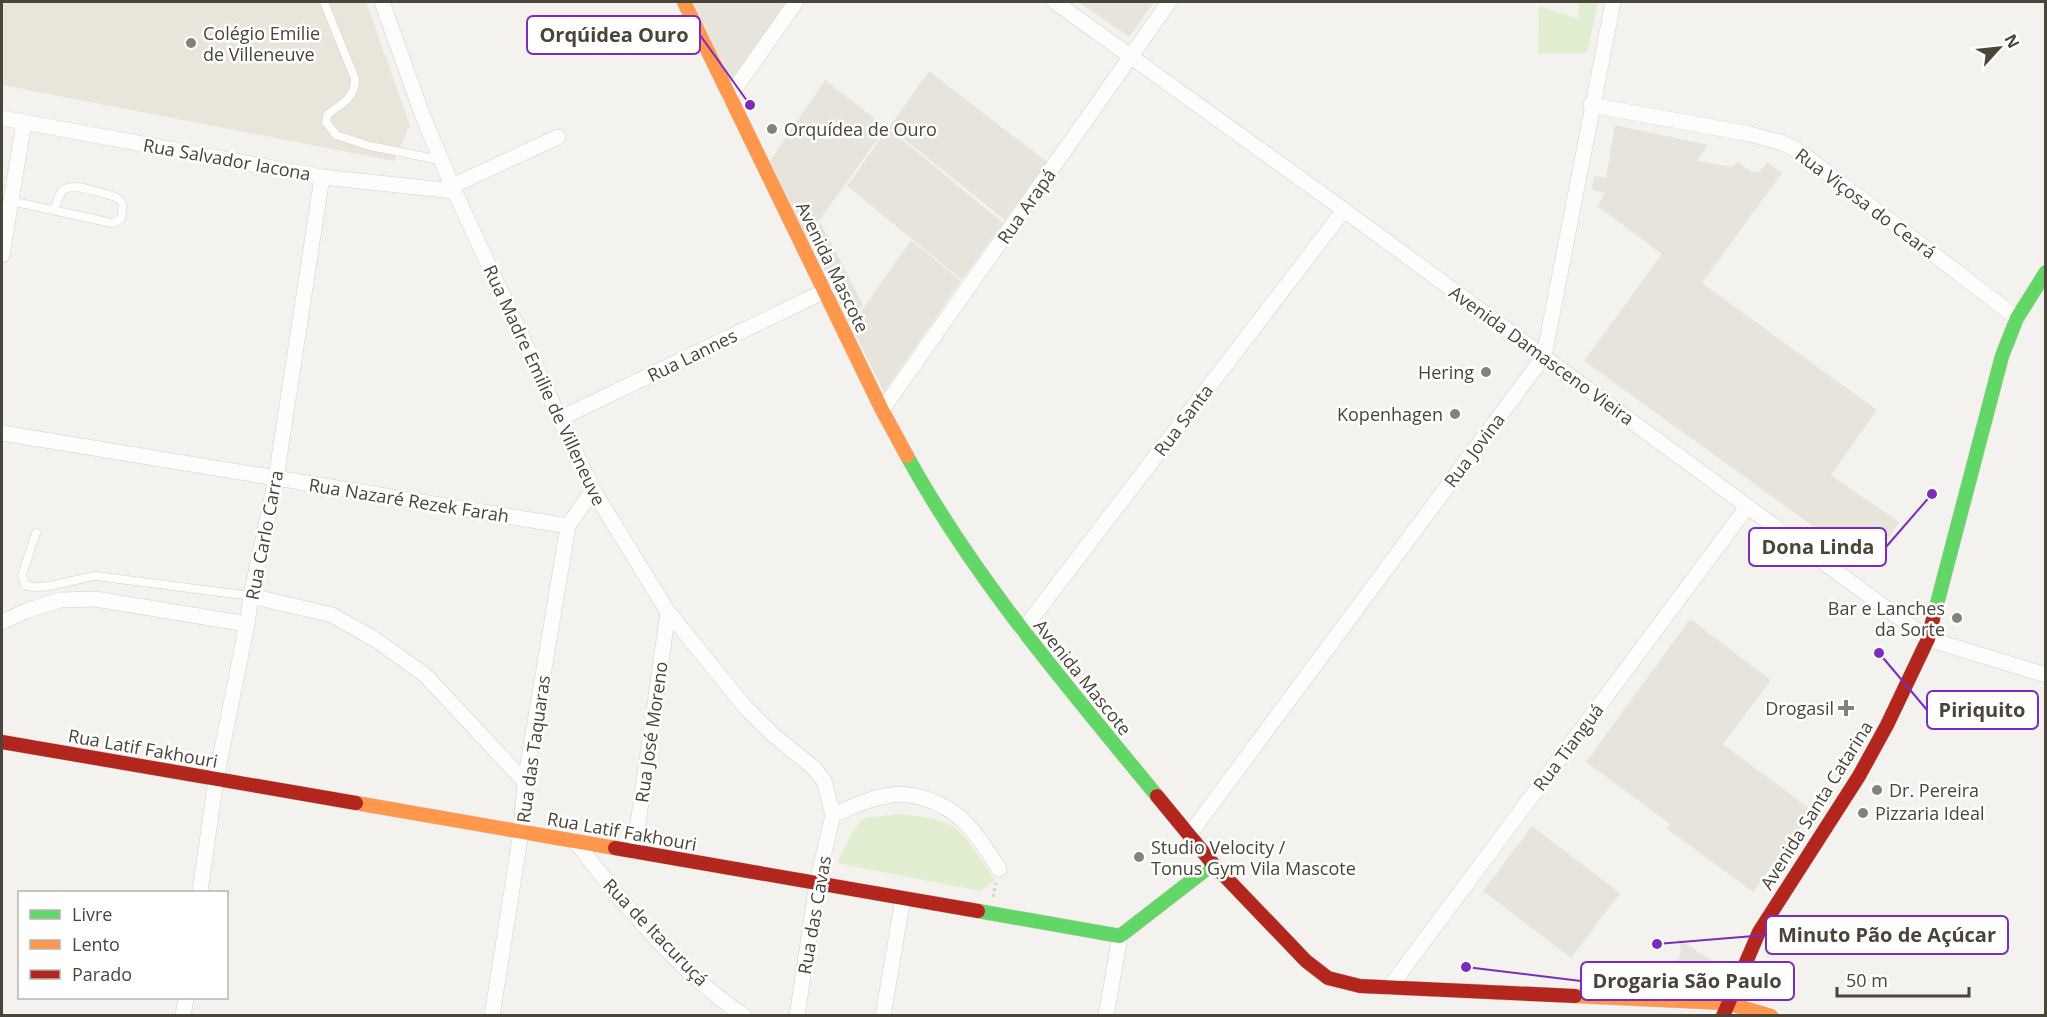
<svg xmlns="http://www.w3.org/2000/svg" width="2047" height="1017" viewBox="0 0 2047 1017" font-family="'Open Sans',sans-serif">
<rect width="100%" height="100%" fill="#f4f2ee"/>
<!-- residential -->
<path fill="#e7e4dc" d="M 693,2 L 786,2 L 731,81 Z
M 1079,2 L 1154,2 L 1129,37 Z
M 929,71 L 1047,162 L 1005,220 L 889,127 Z
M 825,80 L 886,127 L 807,238 L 770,161 Z
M 1615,125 L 1708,145 L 1697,161 L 1733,167 L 1737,161 L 1752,172 L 1759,172 L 1767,162 L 1782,173 L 1702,283 L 1877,410 L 1831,475 L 1899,522 L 1882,548 L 1877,545 L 1864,563 L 1584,361 L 1662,254 L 1597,206 L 1605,193 L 1592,190 L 1594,176 L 1606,178 Z
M 888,128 L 1003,223 L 962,280 L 847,186 Z
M 911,240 L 961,281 L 884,392 L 851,326 Z
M 1690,619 L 1771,680 L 1723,744 L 1813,811 L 1753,892 L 1667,829 L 1670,824 L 1586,762 Z
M 1532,826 L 1620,893 L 1571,958 L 1483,891 Z"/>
<!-- education -->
<path fill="#eae5da" d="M 2,2 L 366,2 L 410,125 L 394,161 L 2,85 Z"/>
<!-- green -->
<path fill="#e1eecf" d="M 1579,2 L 1598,2 L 1587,53 L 1538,53 L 1539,6 L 1579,19 Z
M 899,814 C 916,816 934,817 950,825 C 966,833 984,865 995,880 L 980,891 L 837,863 L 853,831 L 864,818 Z"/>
<!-- parking -->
<path fill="#e6e3df" d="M 821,223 L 863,305 L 850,324 L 836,295 L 847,278 L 836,293 L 809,240 Z
M 1678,938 L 1715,963 L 1709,977 L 1703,980 L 1671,980 L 1670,966 L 1679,958 L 1681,949 Z"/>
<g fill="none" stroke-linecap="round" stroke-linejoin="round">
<!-- lane casing -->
<g stroke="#d2d0cb" stroke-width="9">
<path id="lane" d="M 324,2 L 355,79 C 355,98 342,104 328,114 L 326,122 L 336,135 L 370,146 L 440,160
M 11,201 L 112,223 L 121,219 C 123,208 125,203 116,197 C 104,194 74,182 65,189 C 58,193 57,203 55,210
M 36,533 L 22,575 L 25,585 C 42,592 77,578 96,576 L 251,596"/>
</g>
<!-- street casing -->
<g stroke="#d2d0cb" stroke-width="16">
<path id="street" d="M 382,2 L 422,114 L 452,186 L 593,490 L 668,612 L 746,708 L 771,733 L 814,768 L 824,781 L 833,815 L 817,883 L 797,1016
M 1055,2 L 1344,210 L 1928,639 L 2046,675
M 729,97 L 796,2
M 1591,105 L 1750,134 L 1783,143 L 1800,152 L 2017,318
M 2,118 L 322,177 L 454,191
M 452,186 L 558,137
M 2,255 L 24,122
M 882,410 L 1169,2
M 559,419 L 825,291
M 2,433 L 568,526
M 251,596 L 332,615 L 376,640 L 425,675 L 525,782
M 2,622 L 26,611 L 60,600 L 95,599 L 247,624
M 1022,631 L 1344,210
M 833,815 C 852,807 870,798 891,795 C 901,793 913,795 923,798 C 962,809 979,837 999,869
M 1189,835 L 1544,356 L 1613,2
M 575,841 C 624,905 677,970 744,1016
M 634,852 L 668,612
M 200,892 L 216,779 L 247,624 L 251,596 L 276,478 L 322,177
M 1389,988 L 1747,507
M 183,1016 L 186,998
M 492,1016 L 521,832 L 525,782 L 568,526 L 593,490
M 883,1016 L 903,898
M 1106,1016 L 1120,936"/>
</g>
<!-- fast casing -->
<g stroke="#d3cfc5" stroke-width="15">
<path id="fast" d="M 907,456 C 975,580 1068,687 1157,796
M 1933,619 L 2002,356 L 2017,318 L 2046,272
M 978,911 L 1120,936 L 1213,864"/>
</g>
<!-- slow casing -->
<g stroke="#d3cfc5" stroke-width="15">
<path id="slow" d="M 684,2 L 882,410 L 907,456
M 356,803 L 615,848
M 1575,996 L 1727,1003 L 1771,1016"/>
</g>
<!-- jam casing -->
<g stroke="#d3cfc5" stroke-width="15">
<path id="jam" d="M 2,742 L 356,803
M 1157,796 L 1213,864 L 1306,961 L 1328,978 L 1360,986 L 1575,996
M 615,848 L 978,911
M 1723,1016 L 1759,932 L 1859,776 L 1887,725 L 1928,639 L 1933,619"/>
</g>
<!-- path -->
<path stroke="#d3d2cc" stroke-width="3" stroke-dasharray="3 3" stroke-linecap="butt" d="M 993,897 L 996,883"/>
<!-- lane -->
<use href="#lane" stroke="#fdfdfc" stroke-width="8"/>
<!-- street -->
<use href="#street" stroke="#fdfdfc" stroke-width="15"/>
<!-- fast -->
<use href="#fast" stroke="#63d668" stroke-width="14"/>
<!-- slow -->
<use href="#slow" stroke="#ff974d" stroke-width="14"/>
<!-- jam -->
<use href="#jam" stroke="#b3261e" stroke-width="14"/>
</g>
<!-- markers -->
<g fill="#868178" stroke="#fff" stroke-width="2">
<circle cx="191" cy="43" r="6"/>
<circle cx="772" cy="129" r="6"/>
<circle cx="1486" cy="372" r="6"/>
<circle cx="1455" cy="414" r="6"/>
<circle cx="1957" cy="618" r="6"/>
<path d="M1843 699h6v6h6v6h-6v6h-6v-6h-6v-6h6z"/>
<circle cx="1877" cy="790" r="6"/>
<circle cx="1863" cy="813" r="6"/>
<circle cx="1139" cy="857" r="6"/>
</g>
<g text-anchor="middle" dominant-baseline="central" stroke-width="5" stroke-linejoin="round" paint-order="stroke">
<!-- poi labels -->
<g font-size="18" fill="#4b4439" stroke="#fff" text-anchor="start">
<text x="203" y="33">Colégio Emilie<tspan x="203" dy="21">de Villeneuve</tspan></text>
<text x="784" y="129">Orquídea de Ouro</text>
<text x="1474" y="372" text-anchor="end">Hering</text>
<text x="1443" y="414" text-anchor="end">Kopenhagen</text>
<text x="1945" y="608" text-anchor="end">Bar e Lanches<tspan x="1945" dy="21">da Sorte</tspan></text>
<text x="1834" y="708" text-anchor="end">Drogasil</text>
<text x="1889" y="790">Dr. Pereira</text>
<text x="1875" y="813">Pizzaria Ideal</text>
<text x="1151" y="847">Studio Velocity /<tspan x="1151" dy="21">Tonus Gym Vila Mascote</tspan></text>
</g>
<!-- street labels -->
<g font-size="18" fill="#4b4439" stroke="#fff">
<text transform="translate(227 159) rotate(10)">Rua Salvador Iacona</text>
<text transform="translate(1866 203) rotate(37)">Rua Viçosa do Ceará</text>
<text transform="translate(1026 206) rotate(-55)">Rua Arapá</text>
<text transform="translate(833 267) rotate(64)">Avenida Mascote</text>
<text transform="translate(692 355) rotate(-26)">Rua Lannes</text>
<text transform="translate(1542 355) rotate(36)">Avenida Damasceno Vieira</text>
<text transform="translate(545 385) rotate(65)">Rua Madre Emilie de Villeneuve</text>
<text transform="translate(1183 420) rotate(-53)">Rua Santa</text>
<text transform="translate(1474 450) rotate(-53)">Rua Jovina</text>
<text transform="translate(409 500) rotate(9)">Rua Nazaré Rezek Farah</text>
<text transform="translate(264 535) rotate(-79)">Rua Carlo Carra</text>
<text transform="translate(1083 677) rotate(51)">Avenida Mascote</text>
<text transform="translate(651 732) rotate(-82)">Rua José Moreno</text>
<text transform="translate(1568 747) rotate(-53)">Rua Tianguá</text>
<text transform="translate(143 748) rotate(10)">Rua Latif Fakhouri</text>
<text transform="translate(533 749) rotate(-82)">Rua das Taquaras</text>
<text transform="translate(1816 805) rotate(-58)">Avenida Santa Catarina</text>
<text transform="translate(622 831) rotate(10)">Rua Latif Fakhouri</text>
<text transform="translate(814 915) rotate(-80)">Rua das Cavas</text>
<text transform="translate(656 932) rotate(46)">Rua de Itacuruçá</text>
</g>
</g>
<!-- callouts -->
<path fill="none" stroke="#7b2cbf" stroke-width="2" d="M750 105L700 35M1932 494L1886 547M1879 653L1927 710M1657 944L1766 935M1466 967L1581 981"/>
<g fill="#7b2cbf" stroke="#fff" stroke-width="2">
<circle cx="750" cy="105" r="6"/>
<circle cx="1932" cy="494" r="6"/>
<circle cx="1879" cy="653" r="6"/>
<circle cx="1657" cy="944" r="6"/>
<circle cx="1466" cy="967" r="6"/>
</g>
<g fill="#fff" stroke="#7b2cbf" stroke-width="2">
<rect x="527" y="16" width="173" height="38" rx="6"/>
<rect x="1749" y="528" width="137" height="38" rx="6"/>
<rect x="1927" y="691" width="111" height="38" rx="6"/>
<rect x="1766" y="916" width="242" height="38" rx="6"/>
<rect x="1581" y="962" width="213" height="38" rx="6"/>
</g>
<g font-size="20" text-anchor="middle" font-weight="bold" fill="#4b4439">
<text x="614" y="42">Orqúidea Ouro</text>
<text x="1818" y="554">Dona Linda</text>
<text x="1982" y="717">Piriquito</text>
<text x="1887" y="942">Minuto Pão de Açúcar</text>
<text x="1687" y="988">Drogaria São Paulo</text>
</g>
<!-- border -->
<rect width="2047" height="1017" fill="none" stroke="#4b4439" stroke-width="6"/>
<!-- legend -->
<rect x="18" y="891" width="210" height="108" fill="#ffffff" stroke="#b7b4b0" stroke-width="1.5"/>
<rect x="30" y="910" width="30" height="9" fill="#63d668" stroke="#b7b4b0" stroke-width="1.5"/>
<text x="72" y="921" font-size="18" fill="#4b4439">Livre</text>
<rect x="30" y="940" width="30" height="9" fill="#ff974d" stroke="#b7b4b0" stroke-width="1.5"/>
<text x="72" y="951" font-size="18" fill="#4b4439">Lento</text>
<rect x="30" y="970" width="30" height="9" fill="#b3261e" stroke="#b7b4b0" stroke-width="1.5"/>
<text x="72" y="981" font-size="18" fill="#4b4439">Parado</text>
<!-- north arrow -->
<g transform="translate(1999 48) rotate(63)" stroke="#ffffff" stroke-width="4.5" paint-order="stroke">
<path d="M0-4.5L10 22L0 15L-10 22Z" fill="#4b4439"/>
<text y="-9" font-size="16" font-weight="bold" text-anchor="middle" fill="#4b4439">N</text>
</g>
<!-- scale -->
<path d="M1837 987v9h132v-9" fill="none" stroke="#4b4439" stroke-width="3"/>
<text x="1846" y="987" font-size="18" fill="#4b4439" stroke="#ffffff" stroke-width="4.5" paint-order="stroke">50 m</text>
</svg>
